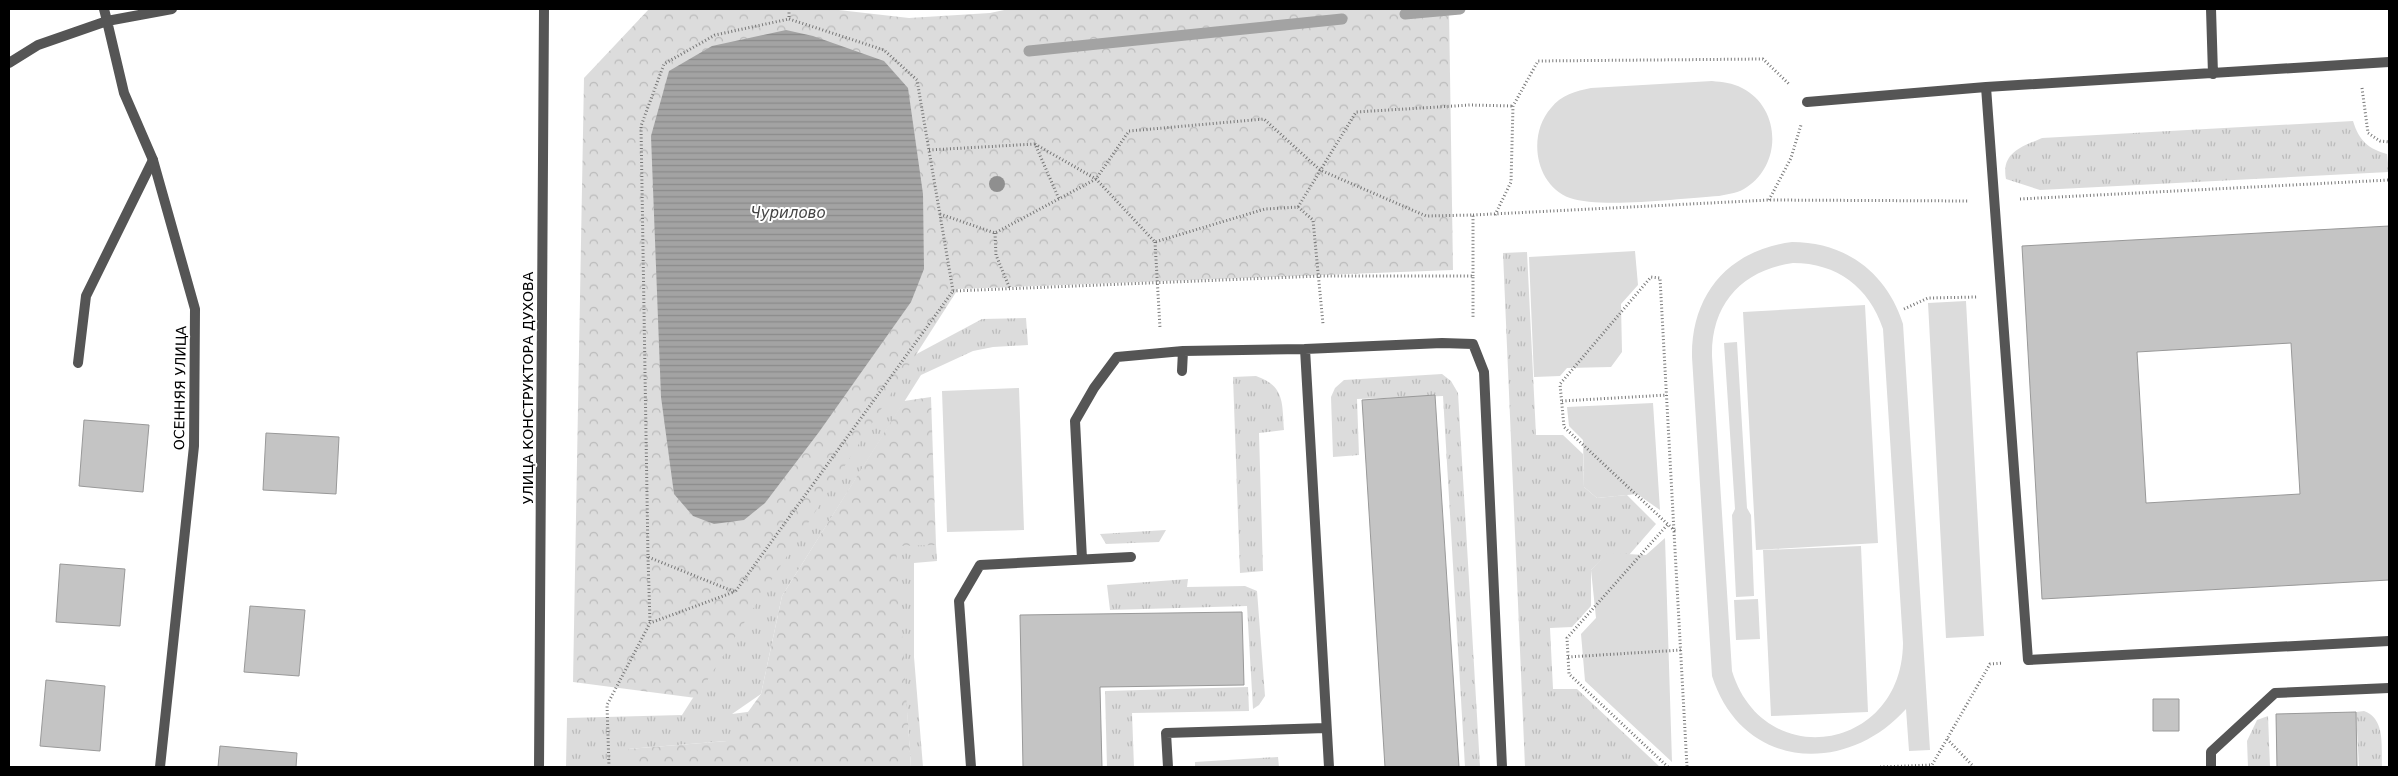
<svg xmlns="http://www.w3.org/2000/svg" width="2398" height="776" viewBox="0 0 2398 776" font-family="'DejaVu Sans',sans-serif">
<defs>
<pattern id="grass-tufts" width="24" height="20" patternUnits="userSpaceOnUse" patternTransform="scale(1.25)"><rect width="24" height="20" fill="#dcdcdc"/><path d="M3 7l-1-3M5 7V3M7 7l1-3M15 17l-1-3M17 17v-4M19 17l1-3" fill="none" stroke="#bbb"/></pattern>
<pattern id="park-crowns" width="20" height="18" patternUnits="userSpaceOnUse" patternTransform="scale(1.25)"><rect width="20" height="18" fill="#dcdcdc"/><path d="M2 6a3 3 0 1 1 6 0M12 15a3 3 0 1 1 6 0" fill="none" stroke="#bbb"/></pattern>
<pattern id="water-rules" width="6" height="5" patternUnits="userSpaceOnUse" patternTransform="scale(1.25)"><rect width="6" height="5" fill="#a3a3a3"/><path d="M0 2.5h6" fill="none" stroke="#8b8b8b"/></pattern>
</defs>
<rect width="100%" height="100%" fill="#fff"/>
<!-- grass -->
<path fill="url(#grass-tufts)" d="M 2353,121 C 2359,141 2369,149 2387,154 L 2389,172 L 2040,190 L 2006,179 C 2001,153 2021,147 2042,138 Z
M 1527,252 L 1536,435 L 1563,435 L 1583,454 L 1584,487 L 1597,498 L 1627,495 L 1656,524 L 1629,555 L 1607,554 L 1591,570 L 1591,606 L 1572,627 L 1550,628 L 1553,689 L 1577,689 L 1660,767 L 1525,767 L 1503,253 Z
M 1026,318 L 1028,345 L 993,347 L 973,351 L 921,375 L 782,596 L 761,694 L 732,714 L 801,705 L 896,545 L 936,545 L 937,561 L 914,563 L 914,657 L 923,767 L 911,767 L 907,712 L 727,741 L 628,749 L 628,767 L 566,767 L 567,718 L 682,715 L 911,357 L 982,319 Z
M 1442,374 L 1451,381 L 1458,393 L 1480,767 L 1465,767 L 1443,396 L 1357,399 L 1359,455 L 1333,457 L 1331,397 L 1335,388 L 1344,380 Z
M 1256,376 C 1285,386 1282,403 1284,430 L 1259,433 L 1263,571 L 1240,573 L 1233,377 Z
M 1166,530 L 1159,542 L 1106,544 L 1100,534 Z
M 1188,579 L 1187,587 L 1245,586 L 1257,591 L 1265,696 L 1259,705 L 1253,709 L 1247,606 L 1110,610 L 1107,585 Z
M 1248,687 L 1249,711 L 1132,713 L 1134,767 L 1107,767 L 1105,691 Z
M 2364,711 C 2386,719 2381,747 2382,767 L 2359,767 L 2356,712 Z
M 2268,716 L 2270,767 L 2248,767 L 2247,741 L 2257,720 Z
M 1278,757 L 1279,767 L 1195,767 L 1195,762 Z"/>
<!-- park -->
<path fill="url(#park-crowns)" d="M 649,9 L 830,9 L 909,18 L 990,13 L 1009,9 L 1449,9 L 1453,270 L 958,289 L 696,698 L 573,682 L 584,78 Z
M 931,397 L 936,545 L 896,546 L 911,767 L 628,767 L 628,749 L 727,741 L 761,694 L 782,596 L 904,401 Z"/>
<!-- pitch -->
<path fill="#dcdcdc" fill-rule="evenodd" d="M 1712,81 C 1722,82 1733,83 1742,88 C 1780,107 1783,163 1747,187 C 1739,193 1729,194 1719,196 C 1682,198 1602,209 1570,198 C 1535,185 1527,135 1551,108 C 1561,95 1576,91 1591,88 Z
M 1792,242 C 1846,242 1887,273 1903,324 L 1930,750 L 1909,751 L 1906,709 C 1846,776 1742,770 1712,676 L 1692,357 C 1691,294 1729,250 1792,242 ZM 1793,263 C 1837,263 1869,287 1883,329 L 1903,643 C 1902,752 1763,773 1732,671 L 1712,356 C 1711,304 1742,270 1793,263 Z
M 1635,251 L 1638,285 L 1621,304 L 1622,352 L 1611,367 L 1567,368 L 1560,376 L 1534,377 L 1529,257 Z
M 1966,301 L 1984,636 L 1946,638 L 1928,303 Z
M 1865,305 L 1878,543 L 1756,550 L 1743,312 Z
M 1737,342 L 1747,508 L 1751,515 L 1754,596 L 1736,597 L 1732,515 L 1735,509 L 1724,343 Z
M 1019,388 L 1024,530 L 947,532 L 942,391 Z
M 1653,403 L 1660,510 L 1637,494 L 1597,498 L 1584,487 L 1583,440 L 1569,426 L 1567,407 Z
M 1665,538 L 1672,762 L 1585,681 L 1581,634 L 1596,618 L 1591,570 L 1607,553 L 1646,555 Z
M 1861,546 L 1868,712 L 1771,716 L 1763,550 Z
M 1758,599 L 1760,639 L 1736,640 L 1734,600 Z"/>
<!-- water -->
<path fill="url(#water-rules)" d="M 786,30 L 813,36 L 884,61 L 908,88 L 923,194 L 924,269 L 911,302 L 819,432 L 765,503 L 744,520 L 714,524 L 693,516 L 674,494 L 661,397 L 651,136 L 669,71 L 712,46 Z"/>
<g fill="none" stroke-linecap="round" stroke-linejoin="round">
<!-- stream -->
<path stroke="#a3a3a3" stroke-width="11" d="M 1405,14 L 1460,9
M 1029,51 L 1342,19"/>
</g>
<!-- building -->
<path fill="#c4c4c4" stroke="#999" fill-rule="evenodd" d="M 2389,226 L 2389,580 L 2042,599 L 2022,246 ZM 2291,343 L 2300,494 L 2146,503 L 2137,352 Z
M 1435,395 L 1459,767 L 1385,767 L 1362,400 Z
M 84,420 L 149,425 L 143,492 L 79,486 Z
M 266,433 L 339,437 L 336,494 L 263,490 Z
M 60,564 L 125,569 L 120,626 L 56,622 Z
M 250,606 L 305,610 L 299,676 L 244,672 Z
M 1242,612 L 1244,685 L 1100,687 L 1102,767 L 1023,767 L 1020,615 Z
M 46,680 L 105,686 L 100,751 L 40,746 Z
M 2153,699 L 2179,699 L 2179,731 L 2153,731 Z
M 2356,712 L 2357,767 L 2277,767 L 2276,714 Z
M 220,746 L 297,753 L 296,767 L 218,767 Z"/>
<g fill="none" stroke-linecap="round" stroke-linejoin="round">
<!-- path -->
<path stroke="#777" stroke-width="3" stroke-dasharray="1 2.5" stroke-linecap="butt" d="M 789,9 L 789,19
M 789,19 L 884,50 L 917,80 L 953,291 L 735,592 L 648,557 L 641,126 L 664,64 L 715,35 Z
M 2362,88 L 2368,133 L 2380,141 L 2389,142
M 1035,144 L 1096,179 L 1155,242 L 1265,209 L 1298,207 L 1313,220 L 1323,324
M 929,150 L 1035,144 L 1059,199
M 2020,199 L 2389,180
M 1769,200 L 1791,158 L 1801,125
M 1298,207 L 1356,112 L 1470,105 L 1513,106
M 940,214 L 995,233 L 1096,179 L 1129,131 L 1264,119 L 1320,170 L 1426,216 L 1473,215 L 1473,276
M 1473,215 L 1769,200 L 1969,201
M 1495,215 L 1511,182 L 1513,106 L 1538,61 L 1763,59 L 1789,84
M 995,233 L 996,255 L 1010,289
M 1155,242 L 1160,328
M 953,291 L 1320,276 L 1473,276 L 1473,319
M 1904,309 L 1928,298 L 1977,297
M 1562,401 L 1667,395
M 1675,531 L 1564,427 L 1560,384 L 1651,277 L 1660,278 L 1687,767
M 648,557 L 650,623
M 1568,657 L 1681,650
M 1947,739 L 1974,767
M 609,767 L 607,705 L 650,623 L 734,592
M 1668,767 L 1569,674 L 1567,638 L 1668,524
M 1880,767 L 1932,765 L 1990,664 L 2003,663"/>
<!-- service -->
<path stroke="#555" stroke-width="10" d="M 104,9 L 107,21
M 2211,9 L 2213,74
M 1986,87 L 2028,660 L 2389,641
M 1807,102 L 1986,87 L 2389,62
M 1305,349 L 1329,767
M 78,363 L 86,296 L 153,160
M 1182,371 L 1183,351
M 1082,559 L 1075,421 L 1094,388 L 1117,357 L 1183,351 L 1305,349 L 1442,343 L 1473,344 L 1484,372 L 1502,767
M 971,767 L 959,601 L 980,565 L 1131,557
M 1168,767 L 1166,733 L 1326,728
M 2211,767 L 2211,752 L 2275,693 L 2389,688"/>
<!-- minor -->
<path stroke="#555" stroke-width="10" d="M 107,21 L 124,93 L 153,160 L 195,309 L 194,446 L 160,767
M 9,63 L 38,45 L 107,21 L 172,9"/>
<!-- tertiary -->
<path stroke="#555" stroke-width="10" d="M 539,767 L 544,9"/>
</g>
<!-- trees -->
<circle fill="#8f8f8f" cx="997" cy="184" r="8"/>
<g text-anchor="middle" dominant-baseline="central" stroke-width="4" stroke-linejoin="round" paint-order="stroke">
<!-- street labels -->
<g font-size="14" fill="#000" stroke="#fff">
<text transform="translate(180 388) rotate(-89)">ОСЕННЯЯ УЛИЦА</text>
<text transform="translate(528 388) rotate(-90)">УЛИЦА КОНСТРУКТОРА ДУХОВА</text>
</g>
<!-- water labels -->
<g font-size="15" font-style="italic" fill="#444" stroke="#fff">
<text x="788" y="213">Чурилово</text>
</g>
</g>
<!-- border -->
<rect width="2398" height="776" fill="none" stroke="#000000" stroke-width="20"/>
</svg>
